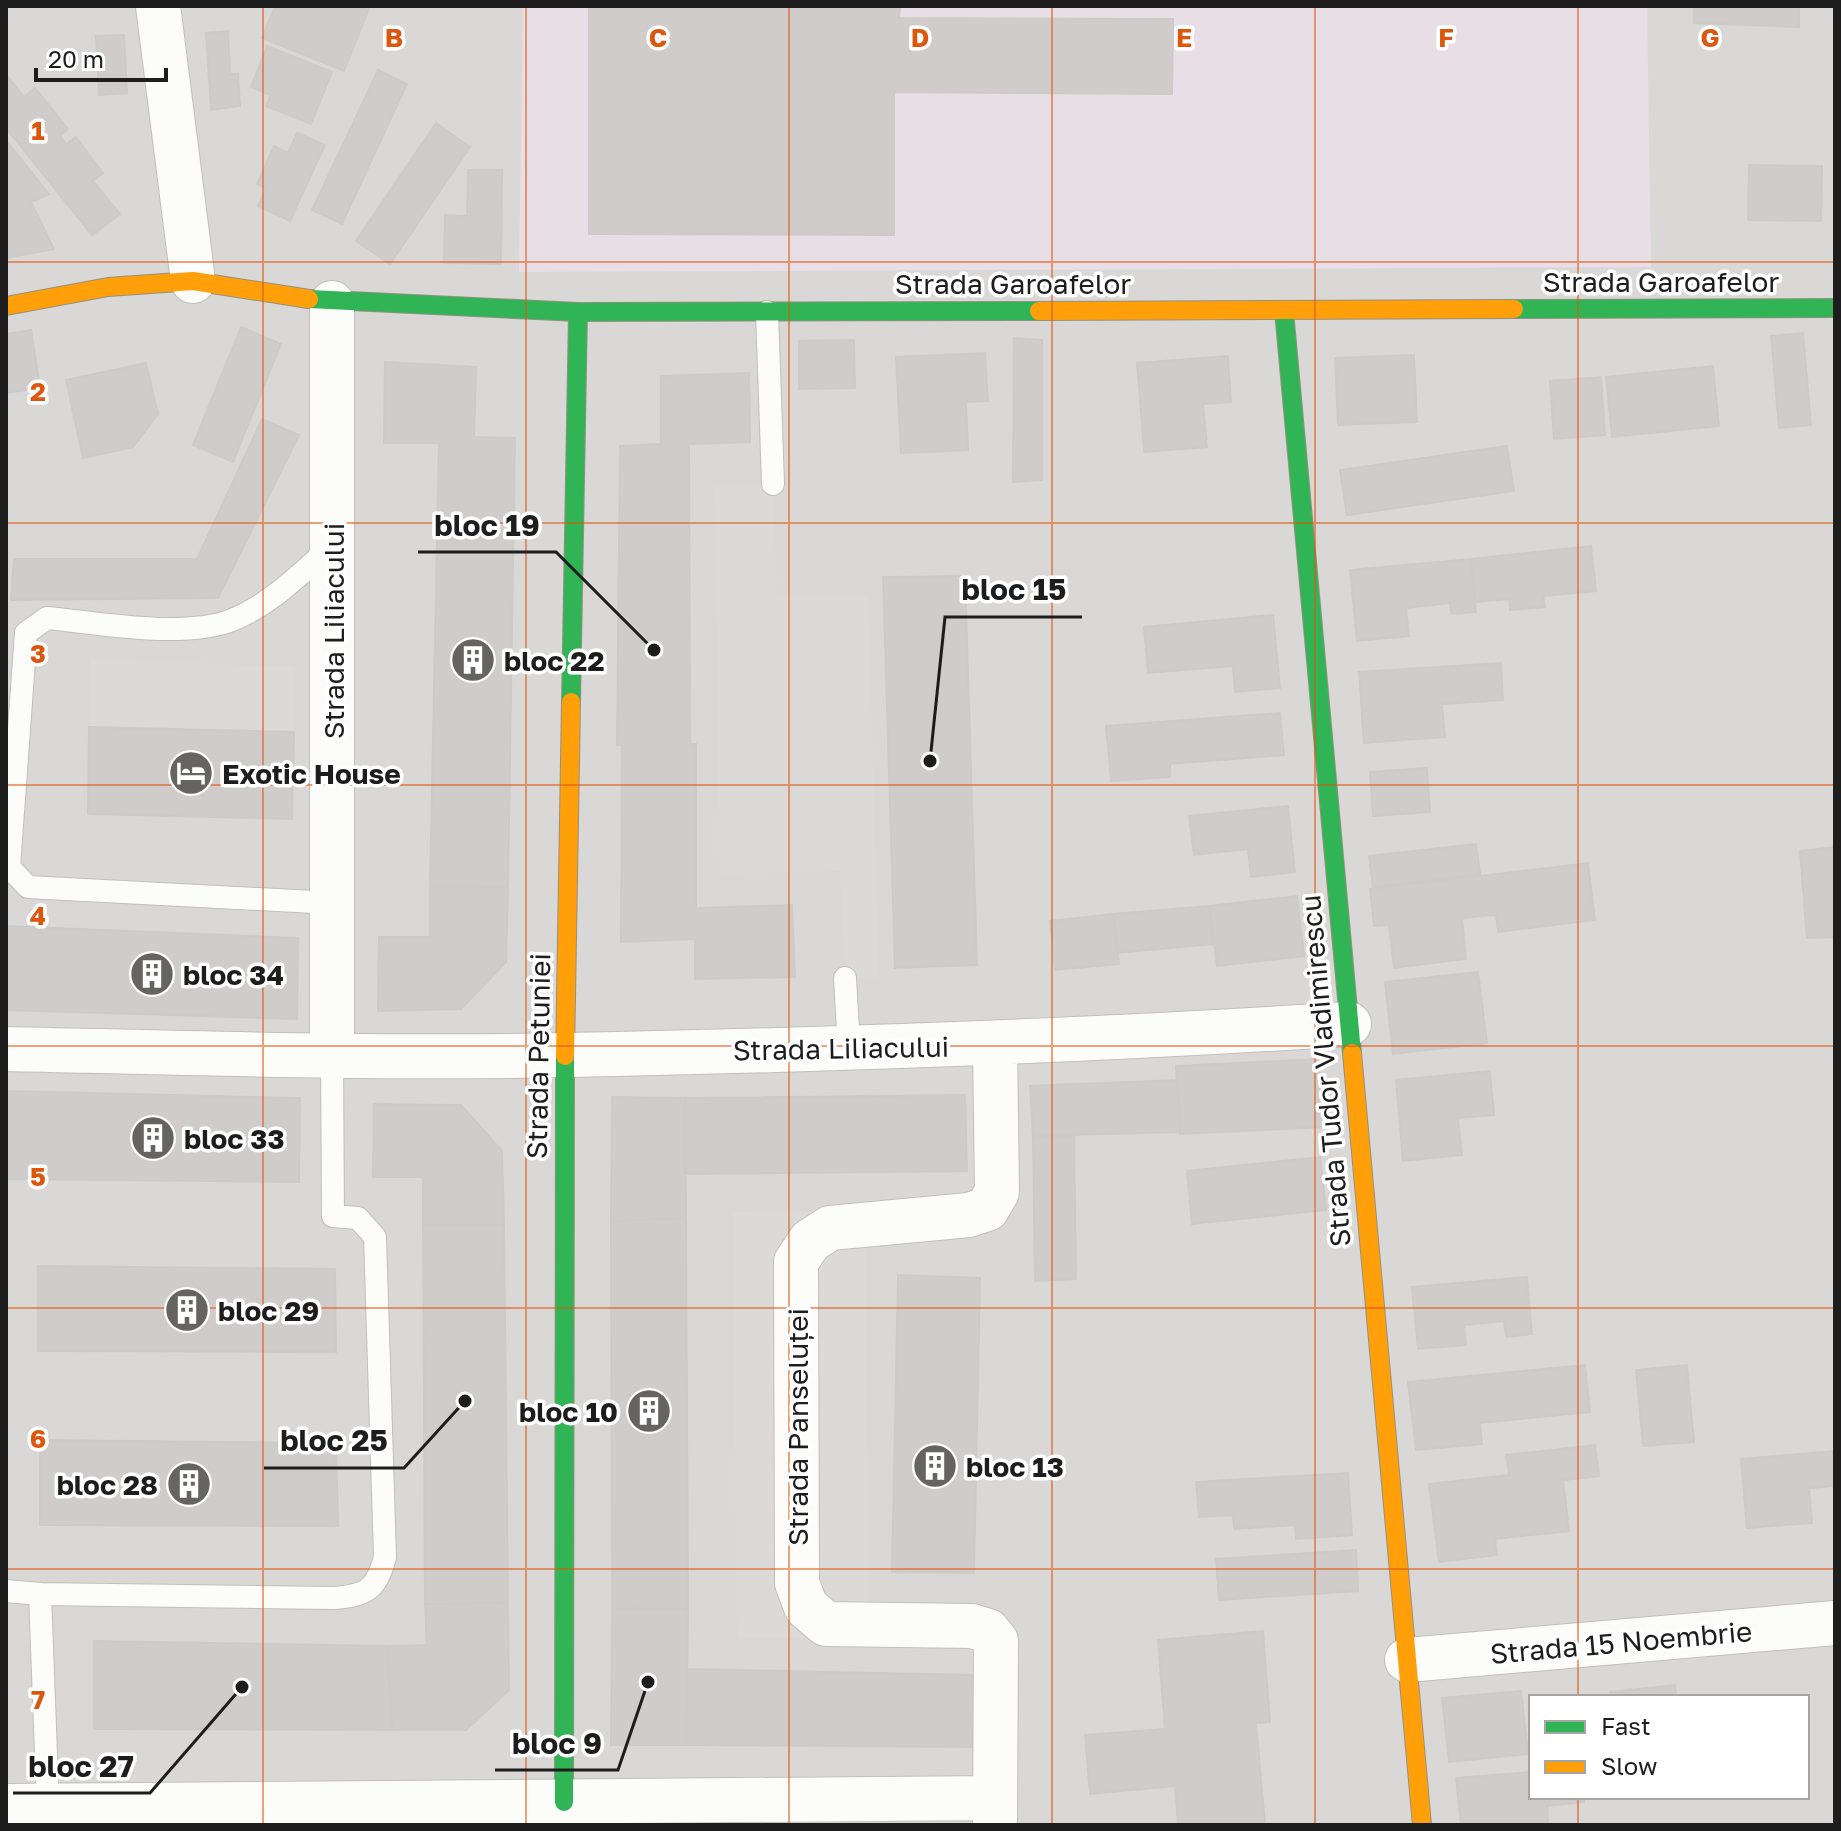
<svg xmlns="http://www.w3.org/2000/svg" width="1841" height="1831" viewBox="0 0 1841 1831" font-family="'Golos Text',sans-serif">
<rect width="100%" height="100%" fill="#ebe8e5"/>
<!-- residential -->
<path fill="#dad8d7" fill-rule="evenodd" d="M 6,6 L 1835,6 L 1835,1825 L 6,1825 ZM 1531,1697 L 1807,1697 L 1807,1797 L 1531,1797 Z"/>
<!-- industrial -->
<path fill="#e8dee6" d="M 523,6 L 1647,6 L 1651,267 L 519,272 Z"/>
<!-- parking -->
<path fill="#dbdad9" d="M 773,484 L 777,596 L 868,595 L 879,978 L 845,978 L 840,871 L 720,873 L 715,487 Z
M 90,659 L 295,667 L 294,732 L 89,727 Z
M 865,1211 L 869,1638 L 737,1639 L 733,1212 Z"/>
<!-- building -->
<path fill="#d0cccb" stroke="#cecac7" stroke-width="2" d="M 275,6 L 370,6 L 344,71 L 262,38 Z
M 589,6 L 900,6 L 899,18 L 1173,19 L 1172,94 L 894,92 L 894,235 L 589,234 Z
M 1694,6 L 1799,6 L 1799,27 L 1694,23 Z
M 228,31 L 230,74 L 238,74 L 240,106 L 211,110 L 206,33 Z
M 124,35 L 127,93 L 99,95 L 96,36 Z
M 267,46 L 332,72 L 311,124 L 266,106 L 271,95 L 251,87 Z
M 378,70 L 407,84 L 342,224 L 312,210 Z
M 6,74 L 24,97 L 35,88 L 68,129 L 60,136 L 66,144 L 76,137 L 103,173 L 93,181 L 120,214 L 92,235 L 6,128 Z
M 436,123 L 470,147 L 390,264 L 356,241 Z
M 297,133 L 325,145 L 290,221 L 258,206 L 266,188 L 257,184 L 274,146 L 288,153 Z
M 6,140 L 49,194 L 31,202 L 54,249 L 6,258 Z
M 1749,165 L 1822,166 L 1821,221 L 1748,220 Z
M 468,170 L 502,170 L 501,264 L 444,263 L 445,215 L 467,216 Z
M 241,327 L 281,344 L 233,462 L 193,445 Z
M 31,330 L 40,388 L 6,393 L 6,334 Z
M 1803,333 L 1811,425 L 1779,428 L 1771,336 Z
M 1014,338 L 1042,340 L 1042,480 L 1013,482 Z
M 854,340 L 855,388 L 799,389 L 799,341 Z
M 985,353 L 988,401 L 966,402 L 968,450 L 901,453 L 896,357 Z
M 1414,355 L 1417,422 L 1338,425 L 1335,358 Z
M 1228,356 L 1231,402 L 1203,404 L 1207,447 L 1144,452 L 1137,363 Z
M 385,362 L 476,367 L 474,437 L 515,438 L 508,887 L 430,886 L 439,443 L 384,443 Z
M 146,363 L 158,414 L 133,447 L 83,458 L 66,380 Z
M 1713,366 L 1719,426 L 1612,437 L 1606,377 Z
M 749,373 L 750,442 L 689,444 L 690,744 L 696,744 L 696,908 L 792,905 L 795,977 L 695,979 L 695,939 L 621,942 L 622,745 L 617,745 L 620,446 L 661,444 L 661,376 Z
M 1601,377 L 1605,435 L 1554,439 L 1550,381 Z
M 262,419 L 299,435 L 218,598 L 11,600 L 14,559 L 197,559 Z
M 1507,446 L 1514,491 L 1347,515 L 1340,470 Z
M 1591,546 L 1596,591 L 1543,596 L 1545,607 L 1510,610 L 1509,599 L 1475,602 L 1471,559 Z
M 1471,559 L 1476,612 L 1451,614 L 1450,603 L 1406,608 L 1409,636 L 1357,641 L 1350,570 Z
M 965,576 L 977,965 L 895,968 L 883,577 Z
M 1273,615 L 1280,688 L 1235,692 L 1233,666 L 1148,673 L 1144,627 Z
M 1501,663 L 1503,700 L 1442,704 L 1445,737 L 1364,743 L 1359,672 Z
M 1280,713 L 1284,755 L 1170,764 L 1170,777 L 1111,781 L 1106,726 Z
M 89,727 L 294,732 L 292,819 L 88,814 Z
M 1427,768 L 1430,812 L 1373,816 L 1370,772 Z
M 1288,806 L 1295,872 L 1251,877 L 1248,849 L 1194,855 L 1189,816 Z
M 1476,844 L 1480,874 L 1373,887 L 1369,856 Z
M 1835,847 L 1835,937 L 1807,938 L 1800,851 Z
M 1588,863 L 1595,920 L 1498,932 L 1496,915 L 1462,918 L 1466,959 L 1394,968 L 1389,925 L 1374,926 L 1370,889 Z
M 430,886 L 508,887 L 506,962 L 461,1009 L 378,1011 L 379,937 L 430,937 Z
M 1297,896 L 1304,956 L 1217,966 L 1209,906 Z
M 1209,906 L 1213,944 L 1117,953 L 1113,914 Z
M 1113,914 L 1119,964 L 1055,970 L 1050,921 Z
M 6,926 L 298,938 L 297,1019 L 6,1010 Z
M 1478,972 L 1487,1043 L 1393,1054 L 1385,982 Z
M 1319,1059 L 1324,1127 L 1180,1134 L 1176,1066 Z
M 1490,1071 L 1494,1115 L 1458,1118 L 1462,1155 L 1403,1161 L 1396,1080 Z
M 1177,1080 L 1180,1132 L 1033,1136 L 1030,1086 Z
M 6,1091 L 300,1098 L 299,1182 L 6,1179 Z
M 965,1095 L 967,1171 L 685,1174 L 685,1098 Z
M 612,1097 L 685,1098 L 686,1218 L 611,1221 Z
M 374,1104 L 461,1105 L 502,1151 L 504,1225 L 423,1224 L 423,1177 L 373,1177 Z
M 1033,1136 L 1074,1136 L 1076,1279 L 1035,1281 Z
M 1320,1157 L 1326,1210 L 1192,1224 L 1187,1171 Z
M 686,1218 L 688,1609 L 612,1608 L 611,1221 Z
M 423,1224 L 504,1225 L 508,1603 L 425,1604 Z
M 38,1266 L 335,1269 L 336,1352 L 38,1351 Z
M 898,1275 L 980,1278 L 974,1573 L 892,1572 Z
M 1527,1277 L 1532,1334 L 1506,1337 L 1504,1321 L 1464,1325 L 1466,1345 L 1418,1349 L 1412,1287 Z
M 1585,1365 L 1590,1412 L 1480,1423 L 1482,1444 L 1416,1450 L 1408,1382 Z
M 1687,1365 L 1694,1442 L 1643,1446 L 1636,1370 Z
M 40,1440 L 336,1443 L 338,1526 L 40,1525 Z
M 1595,1445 L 1599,1476 L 1563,1480 L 1569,1531 L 1495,1539 L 1497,1555 L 1439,1562 L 1429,1484 L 1509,1475 L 1506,1455 Z
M 1835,1451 L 1835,1486 L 1809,1488 L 1812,1523 L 1747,1528 L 1741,1459 Z
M 1348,1473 L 1352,1535 L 1296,1539 L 1295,1525 L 1234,1529 L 1233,1515 L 1199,1517 L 1196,1482 Z
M 1356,1550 L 1358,1591 L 1219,1600 L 1216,1559 Z
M 508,1603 L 509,1690 L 466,1730 L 392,1730 L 388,1646 L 427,1645 L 425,1604 Z
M 612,1608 L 688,1609 L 686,1745 L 611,1745 Z
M 1263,1631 L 1270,1722 L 1256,1723 L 1265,1825 L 1178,1825 L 1175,1786 L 1090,1794 L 1085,1735 L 1165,1729 L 1158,1640 Z
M 94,1641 L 388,1646 L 392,1730 L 94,1729 Z
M 687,1669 L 975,1675 L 975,1747 L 686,1745 Z
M 1675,1685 L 1676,1697 L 1611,1697 L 1610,1692 Z
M 1521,1691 L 1528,1754 L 1449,1762 L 1442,1698 Z
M 1531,1772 L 1531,1797 L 1584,1797 L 1584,1802 L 1547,1806 L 1548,1823 L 1461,1825 L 1456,1778 Z"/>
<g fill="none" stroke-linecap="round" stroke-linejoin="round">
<!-- lane casing -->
<g stroke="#c1bfbe" stroke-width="24">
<path id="lane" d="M 767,312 L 773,484
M 331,547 C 300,574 270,605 232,620 C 184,639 98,623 47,618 L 26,633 L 9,867 L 28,887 L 333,903
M 845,978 L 849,1048
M 6,1591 L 40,1594
M 48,1807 L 40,1594 L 335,1598 C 367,1595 377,1589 385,1557 L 375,1237 L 358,1218 L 333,1216 L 332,1056"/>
</g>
<!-- street casing -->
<g stroke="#c1bfbe" stroke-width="46">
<path id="street" d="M 158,6 L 193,281
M 332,303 L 332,1056
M 995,1044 L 997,1192 L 987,1209 L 969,1215 L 830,1228 L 810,1241 L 796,1262 L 797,1583 L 806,1607 L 826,1624 L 972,1626 L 988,1631 L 996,1641 L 995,1825
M 6,1049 C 193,1053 380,1059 566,1055 C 827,1050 1088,1041 1349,1024
M 1407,1660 L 1835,1623
M 6,1806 L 995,1798"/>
</g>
<!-- fast casing -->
<g stroke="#94917f" stroke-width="20">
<path id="fast" d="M 309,299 L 578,312 L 1039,311
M 1514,309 L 1835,308
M 1284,311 L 1352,1053
M 571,702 L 578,312
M 564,1802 L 565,1056"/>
</g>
<!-- slow casing -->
<g stroke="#94917f" stroke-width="20">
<path id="slow" d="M 6,306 L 108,287 L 193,281 L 309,299
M 1039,311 L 1514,309
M 1352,1053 L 1422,1825
M 565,1056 L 571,702"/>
</g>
<!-- lane -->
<use href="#lane" stroke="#fcfcfb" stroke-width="22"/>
<!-- street -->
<use href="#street" stroke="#fcfcfb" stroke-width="44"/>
<!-- fast -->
<use href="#fast" stroke="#30b455" stroke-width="18"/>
<!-- slow -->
<use href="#slow" stroke="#ff9f0a" stroke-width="18"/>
</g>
<!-- grid -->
<path fill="none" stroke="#de560d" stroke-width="2" stroke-opacity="0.55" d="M 263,6 L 263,1825M 526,6 L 526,1825M 789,6 L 789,1825M 1052,6 L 1052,1825M 1315,6 L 1315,1825M 1578,6 L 1578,1697M 6,262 L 1835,262M 6,523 L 1835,523M 6,785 L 1835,785M 6,1046 L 1835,1046M 6,1308 L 1835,1308M 6,1569 L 1835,1569M 1578,1797 L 1578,1825"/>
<!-- icons -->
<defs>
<g id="building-disc" transform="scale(2.3)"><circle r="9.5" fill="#656463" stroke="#fff"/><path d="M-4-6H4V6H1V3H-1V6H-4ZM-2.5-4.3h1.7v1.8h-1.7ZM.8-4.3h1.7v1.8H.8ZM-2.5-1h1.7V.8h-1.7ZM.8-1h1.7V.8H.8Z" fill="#fff"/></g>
<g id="hotel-disc" transform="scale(2.3)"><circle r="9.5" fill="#656463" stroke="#fff"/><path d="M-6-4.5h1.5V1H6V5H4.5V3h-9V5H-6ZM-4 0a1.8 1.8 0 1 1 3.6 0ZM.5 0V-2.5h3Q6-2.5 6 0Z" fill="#fff"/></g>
</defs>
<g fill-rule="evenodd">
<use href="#building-disc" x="473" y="660"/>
<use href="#hotel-disc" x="191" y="773"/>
<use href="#building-disc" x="152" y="974"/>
<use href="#building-disc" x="153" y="1138"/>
<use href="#building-disc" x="187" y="1310"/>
<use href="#building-disc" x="649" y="1411"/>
<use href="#building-disc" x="935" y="1466"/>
<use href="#building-disc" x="189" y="1484"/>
</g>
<g text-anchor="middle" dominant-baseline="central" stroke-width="7" stroke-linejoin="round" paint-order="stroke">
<!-- street labels -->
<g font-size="28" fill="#1d1d1d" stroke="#fff">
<text x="1661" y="281">Strada Garoafelor</text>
<text x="1013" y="283">Strada Garoafelor</text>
<text transform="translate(333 631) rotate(-90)">Strada Liliacului</text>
<text transform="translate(841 1048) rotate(-1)">Strada Liliacului</text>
<text transform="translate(538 1056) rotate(-89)">Strada Petuniei</text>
<text transform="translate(1325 1071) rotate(-95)">Strada Tudor Vladimirescu</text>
<text transform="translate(797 1427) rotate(-90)">Strada Panseluței</text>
<text transform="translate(1621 1642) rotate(-5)">Strada 15 Noembrie</text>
</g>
<!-- poi labels -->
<g font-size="28" font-weight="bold" fill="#1d1d1d" stroke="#fff" text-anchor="start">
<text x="504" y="660">bloc 22</text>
<text x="222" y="773">Exotic House</text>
<text x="183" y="974">bloc 34</text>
<text x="184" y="1138">bloc 33</text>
<text x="218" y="1310">bloc 29</text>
<text x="618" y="1411" text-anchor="end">bloc 10</text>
<text x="966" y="1466">bloc 13</text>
<text x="158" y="1484" text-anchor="end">bloc 28</text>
</g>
</g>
<g font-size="26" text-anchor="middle" font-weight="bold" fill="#de560d" stroke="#fff" stroke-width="7" stroke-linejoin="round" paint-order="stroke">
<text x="394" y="47">B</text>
<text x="658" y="47">C</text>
<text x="920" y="47">D</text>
<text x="1184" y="47">E</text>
<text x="1446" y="47">F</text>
<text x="1710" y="47">G</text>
<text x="38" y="140">1</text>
<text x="38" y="401">2</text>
<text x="38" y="663">3</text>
<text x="38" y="925">4</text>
<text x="38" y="1186">5</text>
<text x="38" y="1448">6</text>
<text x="38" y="1709">7</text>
</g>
<!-- callouts -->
<path fill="none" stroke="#1d1d1d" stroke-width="3" d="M654 650L556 552H418M930 761L945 617H1082M465 1401L404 1468H264M648 1682L618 1770H495M242 1687L150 1793H13"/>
<g fill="#1d1d1d" stroke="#fff" stroke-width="3">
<circle cx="654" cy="650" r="8"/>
<circle cx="930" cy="761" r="8"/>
<circle cx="465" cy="1401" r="8"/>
<circle cx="648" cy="1682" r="8"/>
<circle cx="242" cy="1687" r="8"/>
</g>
<g font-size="30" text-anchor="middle" font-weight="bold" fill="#1d1d1d" stroke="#fff" stroke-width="7" stroke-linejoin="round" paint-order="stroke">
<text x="487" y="536">bloc 19</text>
<text x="1014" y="600">bloc 15</text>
<text x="334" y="1451">bloc 25</text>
<text x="557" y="1754">bloc 9</text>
<text x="81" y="1777">bloc 27</text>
</g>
<!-- border -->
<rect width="1841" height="1831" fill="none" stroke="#1d1d1d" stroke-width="16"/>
<!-- legend -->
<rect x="1529" y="1695" width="280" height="104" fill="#ffffff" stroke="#a5a5a5" stroke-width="2"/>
<rect x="1545" y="1721" width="40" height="12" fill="#30b455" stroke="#a5a5a5" stroke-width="2"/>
<text x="1601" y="1735" font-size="24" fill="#1d1d1d">Fast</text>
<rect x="1545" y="1761" width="40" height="12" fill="#ff9f0a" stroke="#a5a5a5" stroke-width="2"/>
<text x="1601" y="1775" font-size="24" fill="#1d1d1d">Slow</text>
<!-- scale -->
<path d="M36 68v12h130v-12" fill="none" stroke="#1d1d1d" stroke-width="4"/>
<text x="48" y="68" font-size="24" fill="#1d1d1d" stroke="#ffffff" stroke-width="6" paint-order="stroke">20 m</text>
</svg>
